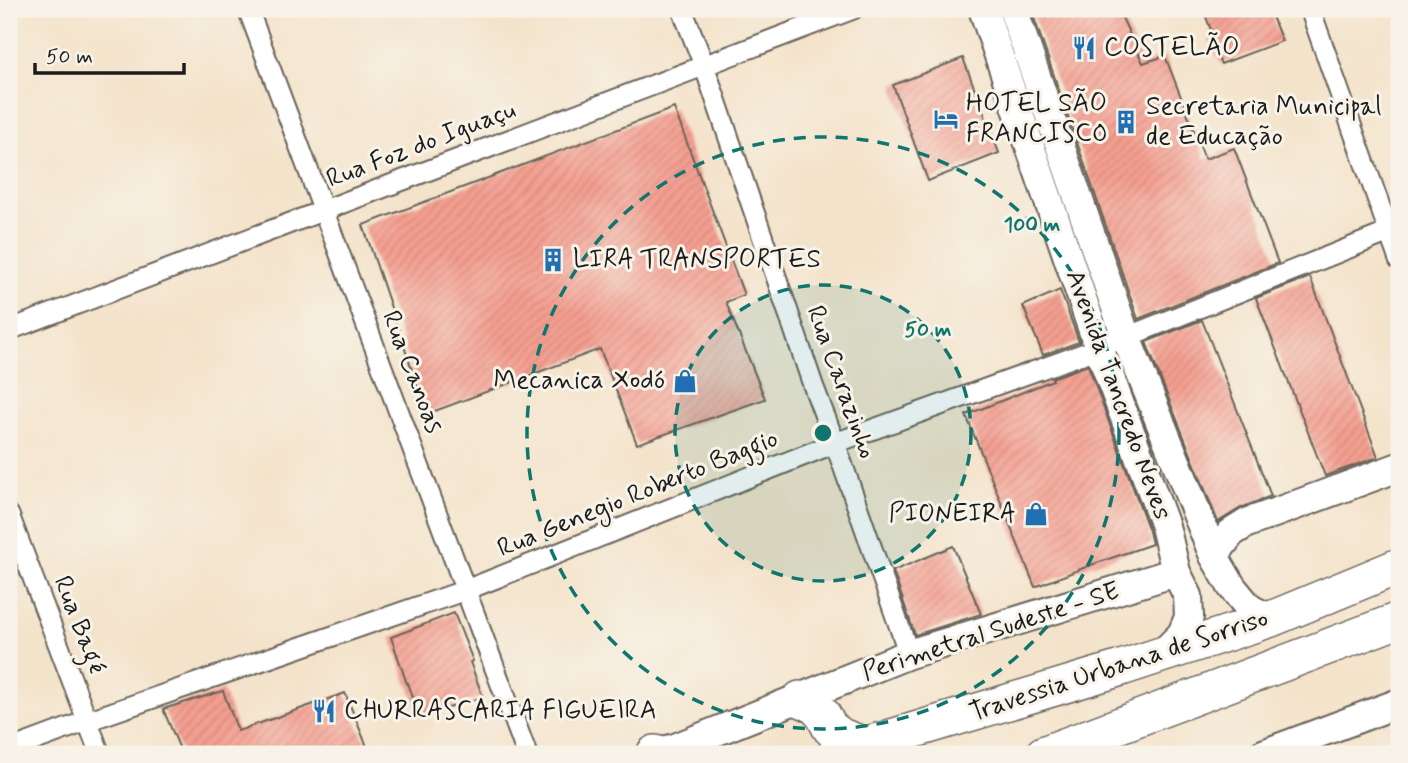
<svg xmlns="http://www.w3.org/2000/svg" width="1408" height="763" viewBox="0 0 1408 763" font-family="Mynerve,sans-serif">
<defs>
<pattern id="building-hatch" width="6" height="6" patternUnits="userSpaceOnUse" patternTransform="scale(1.75)"><rect width="6" height="6" fill="#f49f90"/><path d="M-1 1l2-2M0 6l6-6M5 7l2-2" fill="none" stroke="#d1887c"/></pattern>
</defs>
<rect width="100%" height="100%" fill="#f7f3e8"/>
<filter id="ink" filterUnits="userSpaceOnUse"><feTurbulence type="fractalNoise" baseFrequency=".0143" numOctaves="2"/><feDisplacementMap in="SourceGraphic" scale="14" xChannelSelector="R" yChannelSelector="G"/><feConvolveMatrix kernelMatrix="1 2 1 2 8 2 1 2 1" color-interpolation-filters="sRGB"/></filter>
<filter id="wash" filterUnits="userSpaceOnUse"><feTurbulence type="fractalNoise" baseFrequency=".00686" numOctaves="4" result="noise"/><feDisplacementMap in="SourceGraphic" scale="28" xChannelSelector="R" yChannelSelector="G"/><feGaussianBlur stdDeviation="1.57" result="paint"/><feColorMatrix in="noise" values="0 0 0 0 0 0 0 0 0 0 0 0 0 0 0 0 0 1.4 0 .05"/><feComposite in="paint" operator="in"/></filter>
<g filter="url(#wash)">
<rect width="100%" height="100%" fill="#f4e3cb"/>
<g id="blocks">
<!-- building -->
<path fill="url(#building-hatch)" d="M 1031,9 L 1118,9 L 1143,63 L 1165,56 L 1205,159 L 1234,148 L 1278,263 L 1138,319 Z
M 1203,9 L 1235,9 L 1237,15 L 1269,9 L 1282,41 L 1221,64 L 1209,39 L 1214,38 Z
M 963,58 L 999,153 L 928,181 L 893,85 Z
M 674,108 L 744,295 L 726,302 L 765,399 L 637,444 L 600,349 L 427,414 L 363,225 Z
M 1310,277 L 1378,457 L 1325,476 L 1256,298 Z
M 1060,290 L 1079,342 L 1043,355 L 1023,306 Z
M 1202,320 L 1271,496 L 1241,508 L 1218,522 L 1146,342 Z
M 1088,365 L 1149,531 L 1152,544 L 1091,565 L 1035,587 L 966,415 L 1053,380 L 1052,378 Z
M 953,546 L 981,614 L 915,635 L 893,571 Z
M 454,613 L 473,661 L 470,662 L 483,697 L 420,717 L 408,683 L 407,684 L 391,637 Z
M 223,691 L 238,731 L 345,693 L 370,754 L 182,754 L 163,709 Z"/>
</g>
</g>
<g filter="url(#ink)">
<use href="#blocks" fill-opacity="0" stroke="#686259" stroke-width="2"/>
<g fill="none" stroke-linecap="round" stroke-linejoin="round">
<!-- street casing -->
<g stroke="#686259" stroke-width="23">
<path id="street" d="M 248,9 L 527,754
M 682,9 L 704,65 L 813,385 L 835,443 L 909,654
M 1310,9 L 1399,260
M 9,330 L 853,9
M 9,515 L 100,754
M 9,750 L 87,721 L 466,590 L 835,443 L 1099,348 L 1399,228"/>
</g>
<!-- secondary casing -->
<g stroke="#686259" stroke-width="32">
<path id="secondary" d="M 983,9 L 1099,348 L 1165,526 L 1176,572 L 1188,596 L 1189,617 L 1182,634 L 1161,655
M 1013,9 L 1126,337 L 1214,556 L 1232,587 L 1250,609 L 1271,619
M 1214,556 L 1231,533 L 1247,523 L 1399,467
M 651,754 L 675,748 L 909,654 L 1176,572
M 1263,754 L 1399,703"/>
</g>
<!-- highway casing -->
<g stroke="#686259" stroke-width="38">
<path id="highway" d="M 800,699 L 814,705 L 823,715 L 830,728 L 841,736 L 867,746
M 654,754 L 655,753
M 835,754 L 1118,669 L 1271,619 L 1399,566
M 1043,754 L 1399,620"/>
</g>
<!-- street -->
<use href="#street" stroke="#fff" stroke-width="19"/>
<!-- secondary -->
<use href="#secondary" stroke="#fff" stroke-width="28"/>
<!-- highway -->
<use href="#highway" stroke="#fff" stroke-width="35"/>
</g>
</g>
<!-- distance rings -->
<circle cx="823" cy="433" r="148" fill="#0f766e" fill-opacity=".12"/>
<g fill="none" stroke="#0f766e" stroke-width="3.5" stroke-dasharray="12 9">
<circle cx="823" cy="433" r="148"/>
<circle cx="823" cy="433" r="296"/>
</g>
<!-- icons -->
<defs>
<g id="restaurant-bare" transform="scale(1.89)"><path d="M-5-6h1v4h1v-4h1v4h1v-4h1v5L-1.5 .5V6h-2V.5L-5-1ZM5-6V6H3V1.5H1.5Q1.5-4 5-6Z" fill="#1f6fb2" stroke="#f7f3e8" stroke-width="2.5" paint-order="stroke"/></g>
<g id="hotel-bare" transform="scale(1.89)"><path d="M-6-4.5h1.5V1H6V5H4.5V3h-9V5H-6ZM-4 0a1.8 1.8 0 1 1 3.6 0ZM.5 0V-2.5h3Q6-2.5 6 0Z" fill="#1f6fb2" stroke="#f7f3e8" stroke-width="2.5" paint-order="stroke"/></g>
<g id="building-bare" transform="scale(1.89)"><path d="M-4-6H4V6H1V3H-1V6H-4ZM-2.5-4.3h1.7v1.8h-1.7ZM.8-4.3h1.7v1.8H.8ZM-2.5-1h1.7V.8h-1.7ZM.8-1h1.7V.8H.8Z" fill="#1f6fb2" stroke="#f7f3e8" stroke-width="2.5" paint-order="stroke"/></g>
<g id="shop-bare" transform="scale(1.89)"><path d="M-5-2.5h2.3a2.7 3.5 0 0 1 5.4 0H5L5.5 6h-11ZM-1.5-2.5h3a1.5 2.3 0 0 0-3 0Z" fill="#1f6fb2" stroke="#f7f3e8" stroke-width="2.5" paint-order="stroke"/></g>
</defs>
<g fill-rule="evenodd">
<use href="#restaurant-bare" x="1084" y="48"/>
<use href="#hotel-bare" x="946" y="119"/>
<use href="#building-bare" x="1126" y="122"/>
<use href="#building-bare" x="553" y="260"/>
<use href="#shop-bare" x="685" y="381"/>
<use href="#shop-bare" x="1036" y="514"/>
<use href="#restaurant-bare" x="324" y="711"/>
</g>
<g text-anchor="middle" dominant-baseline="central" stroke-width="6" stroke-linejoin="round" paint-order="stroke">
<!-- poi labels -->
<g font-size="26" fill="#1c1c1c" stroke="#f7f3e8" text-anchor="start">
<text x="1104" y="48">COSTELÃO</text>
<text x="966" y="104">HOTEL SÃO<tspan x="966" dy="30">FRANCISCO</tspan></text>
<text x="1146" y="107">Secretaria Municipal<tspan x="1146" dy="30">de Educação</tspan></text>
<text x="573" y="260">LIRA TRANSPORTES</text>
<text x="665" y="381" text-anchor="end">Mecanica Xodó</text>
<text x="1016" y="514" text-anchor="end">PIONEIRA</text>
<text x="344" y="711">CHURRASCARIA FIGUEIRA</text>
</g>
<!-- street labels -->
<g font-size="26" fill="#1c1c1c" stroke="#f7f3e8">
<text transform="translate(421 145) rotate(-21)">Rua Foz do Iguaçu</text>
<text transform="translate(412 372) rotate(69)">Rua Canoas</text>
<text transform="translate(841 382) rotate(70)">Rua Carazinho</text>
<text transform="translate(1118 395) rotate(70)">Avenida Tancredo Neves</text>
<text transform="translate(638 494) rotate(-22)">Rua Genegio Roberto Baggio</text>
<text transform="translate(79 625) rotate(69)">Rua Bagé</text>
<text transform="translate(991 632) rotate(-18)">Perimetral Sudeste - SE</text>
<text transform="translate(1119 666) rotate(-18)">Travessia Urbana de Sorriso</text>
</g>
</g>
<circle cx="823" cy="433" r="10" fill="#0f766e" stroke="#f7f3e8" stroke-width="3.5"/>
<g font-size="21" text-anchor="middle" font-weight="bold" fill="#0f766e" stroke="#f7f3e8" stroke-width="6" stroke-linejoin="round" paint-order="stroke">
<text x="1032" y="231">100 m</text>
<text x="928" y="336">50 m</text>
</g>
<!-- margin -->
<rect width="1408" height="763" fill="none" stroke="#f7f3e8" stroke-width="35"/>
<!-- scale -->
<path d="M35 63v10h149v-10" fill="none" stroke="#1c1c1c" stroke-width="3.5"/>
<text x="46" y="63" font-size="21" fill="#1c1c1c" stroke="#f7f3e8" stroke-width="5" paint-order="stroke">50 m</text>
</svg>
